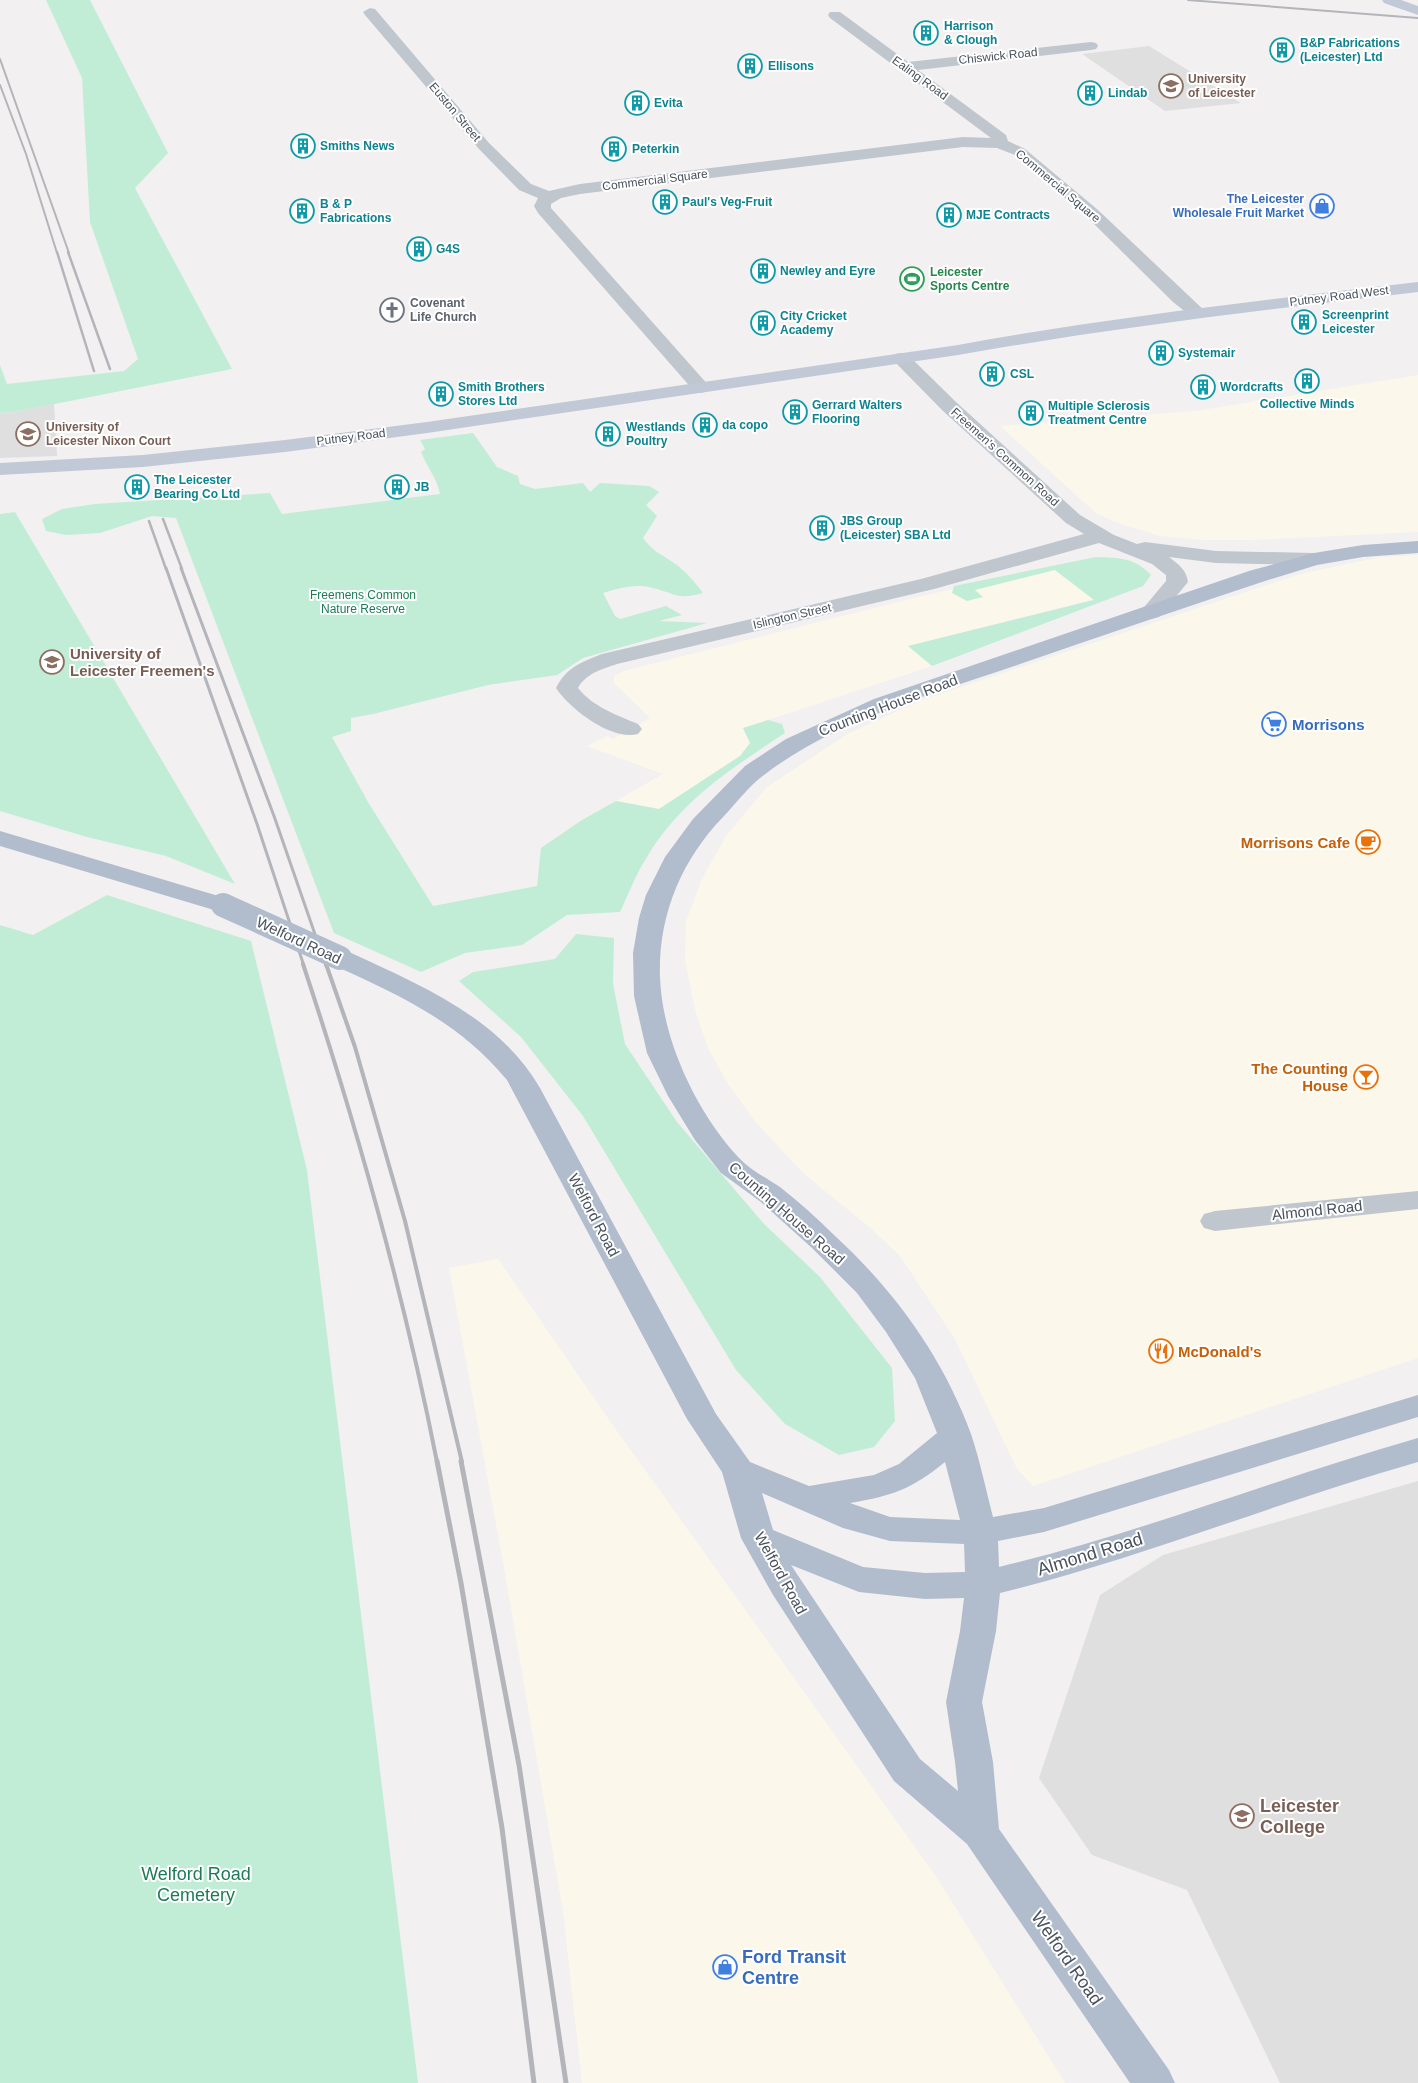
<svg xmlns="http://www.w3.org/2000/svg" width="1418" height="2083" viewBox="0 0 1418 2083" font-family="Helvetica,sans-serif">
<rect width="100%" height="100%" fill="#f2f0f0"/>
<!-- commercial -->
<path fill="#fbf8eb" d="M 1418,375 L 1418,532 L 1250,540 L 1205,540 L 1160,536 L 1121,524 L 1097,514 L 1000,426 L 1195,411 Z
M 1418,555 L 1418,1358 L 1033,1486 L 1017,1469 L 955,1339 L 900,1256 L 868,1226 L 803,1173 L 754,1120 L 728,1084 L 708,1048 L 695,1010 L 685,960 L 686,922 L 702,879 L 726,836 L 767,787 L 849,733 L 922,700 L 1300,574 L 1381,557 Z
M 1050,567 L 1094,599 L 908,646 L 932,666 L 744,728 L 750,743 L 740,756 L 659,809 L 616,801 L 663,774 L 587,746 L 607,736 L 613,739 L 650,718 L 614,683 L 614,676 L 627,670 L 914,598 Z
M 498,1259 L 607,1417 L 935,1875 L 1065,2083 L 582,2083 L 563,1911 L 503,1562 L 449,1268 Z"/>
<!-- education -->
<path fill="#e0dfdf" d="M 1149,46 L 1241,103 L 1165,111 L 1082,54 Z
M 54,404 L 57,456 L 0,458 L 0,413 L 14,412 Z
M 1418,1481 L 1418,2083 L 1280,2083 L 1187,1890 L 1092,1855 L 1039,1778 L 1100,1595 L 1163,1555 Z"/>
<!-- green -->
<path fill="#c1edd7" d="M 46,0 L 90,0 L 168,153 L 135,188 L 232,369 L 14,412 L 0,413 L 0,365 L 7,384 L 124,371 L 138,359 L 90,222 L 82,78 Z
M 473,433 L 497,467 L 518,476 L 520,484 L 535,489 L 583,483 L 590,492 L 600,483 L 649,486 L 659,492 L 646,505 L 657,516 L 643,538 C 653,551 659,553 671,561 C 684,569 694,581 703,593 C 678,600 676,594 653,588 C 638,583 618,588 603,593 L 615,616 L 620,619 L 666,606 L 682,615 L 659,621 L 707,623 L 583,658 L 557,675 L 488,685 L 373,714 L 351,718 L 351,731 L 332,737 L 368,802 L 433,906 L 537,886 L 541,848 L 582,820 L 616,801 L 659,809 L 740,756 L 750,743 L 743,728 L 768,720 L 782,724 L 785,733 C 732,768 680,801 647,857 C 636,874 629,893 620,912 L 567,915 L 522,945 L 465,953 L 421,972 L 334,933 L 176,518 L 152,516 L 100,533 L 66,535 L 46,531 L 42,519 L 62,509 L 95,504 L 270,493 L 282,514 L 440,494 C 437,478 427,467 421,452 L 425,449 L 420,440 Z
M 15,512 L 235,884 L 166,856 L 87,837 L 0,811 L 0,514 Z
M 1096,557 C 1119,558 1134,557 1151,575 L 1143,586 L 932,666 L 908,646 L 1094,600 L 1055,570 L 975,590 L 983,597 L 967,601 L 952,593 L 954,586 Z
M 107,895 L 251,941 L 307,1170 L 418,2083 L 0,2083 L 0,925 L 33,935 Z
M 576,934 L 614,938 L 613,984 L 625,1044 L 677,1122 L 764,1224 L 820,1277 L 892,1368 L 895,1421 L 874,1447 L 839,1455 L 785,1424 L 736,1370 L 583,1116 L 521,1037 L 459,981 L 473,972 L 555,959 Z"/>
<g fill="none" stroke-linecap="round" stroke-linejoin="round">
<!-- street -->
<path fill="#bfc6ce" fill-rule="evenodd" d="M 370,8 L 375,9 L 489,143 L 531,184 L 549,191 L 580,184 L 963,137 L 991,138 L 830,18 L 828,15 L 830,12 L 840,12 L 908,62 L 1091,42 L 1096,43 L 1098,46 L 1096,49 L 1091,50 L 918,70 L 1006,135 L 1008,141 L 1025,149 L 1098,210 L 1207,313 L 1204,317 L 1198,318 L 1192,317 L 1173,302 L 1086,216 L 1015,155 L 997,148 L 963,147 L 580,194 L 561,198 L 551,204 L 551,208 L 710,387 L 708,391 L 701,393 L 694,391 L 538,213 L 534,206 L 538,198 L 519,190 L 479,149 L 365,15 L 363,12 Z
M 901,353 L 907,354 L 956,402 L 1080,515 L 1114,535 L 1137,544 L 1145,542 L 1216,551 L 1314,553 L 1321,555 L 1324,559 L 1321,563 L 1314,565 L 1216,563 L 1169,557 C 1179,565 1186,569 1188,582 L 1159,617 L 1151,619 L 1143,617 L 1140,612 L 1166,581 L 1166,575 L 1152,564 L 1099,543 L 934,589 L 617,664 C 603,669 586,673 578,688 C 593,707 617,715 638,724 L 642,729 L 638,734 C 611,741 570,709 556,688 C 566,668 581,662 602,654 L 921,579 L 1084,534 L 1066,523 L 942,410 L 895,362 L 892,358 L 895,354 Z
M 1418,1191 L 1418,1209 L 1215,1231 L 1204,1228 L 1200,1221 L 1204,1214 L 1215,1211 Z"/>
<!-- secondary -->
<path fill="#c2c9d6" fill-rule="evenodd" d="M 1382,0 L 1401,0 L 1418,6 L 1418,15 L 1384,3 Z
M 1418,282 L 1418,292 C 1264,310 1110,328 958,355 L 427,433 L 285,452 L 143,467 L 0,475 L 0,463 L 143,455 L 285,440 L 427,422 L 958,345 C 1110,317 1264,300 1418,282 Z"/>
<!-- primary -->
<path fill="#b1bdcd" fill-rule="evenodd" d="M 1418,541 L 1418,553 L 1363,557 L 1317,565 L 1265,581 C 1183,608 1101,636 1020,664 C 936,693 835,720 764,775 C 749,786 737,802 724,816 C 681,860 658,916 660,977 C 662,1040 697,1113 739,1158 C 750,1170 767,1178 780,1187 C 799,1202 817,1218 834,1235 C 894,1290 943,1357 971,1434 C 980,1461 986,1490 993,1517 L 1044,1508 L 1418,1395 L 1418,1417 L 1044,1532 L 998,1541 L 999,1567 C 1141,1533 1277,1478 1418,1438 L 1418,1462 C 1277,1502 1142,1558 1000,1593 L 996,1631 L 982,1702 L 993,1762 L 999,1829 L 1169,2070 L 1175,2083 L 1130,2083 L 967,1844 L 894,1781 L 773,1595 L 741,1538 L 722,1472 L 687,1419 L 507,1080 C 458,1021 399,995 331,964 L 327,958 L 331,952 L 340,950 L 349,952 C 420,985 499,1017 540,1088 L 716,1414 L 750,1462 L 809,1486 L 874,1475 L 899,1464 L 937,1433 L 915,1378 L 886,1332 L 857,1293 L 812,1248 L 761,1202 L 721,1173 L 695,1140 L 668,1096 L 647,1053 L 634,996 L 633,953 L 639,918 L 646,895 L 665,857 L 693,819 L 745,766 L 786,739 L 874,699 L 1249,571 L 1314,553 L 1363,545 ZM 945,1462 L 960,1520 L 890,1517 L 850,1503 C 892,1496 912,1489 945,1462 ZM 762,1493 L 843,1528 L 890,1541 L 964,1544 L 965,1572 L 925,1573 L 863,1567 L 773,1530 ZM 791,1565 L 859,1592 L 925,1599 L 964,1598 L 960,1631 L 946,1702 L 955,1762 L 958,1791 L 920,1759 Z
M 0,831 L 232,900 L 236,905 L 232,910 L 223,913 L 214,910 L 0,846 Z"/>
<!-- rail-far4 -->
<path stroke="#b3b5ba" stroke-width="2" d="M 1188,0 L 1418,18
M 0,59 L 69,253
M 0,85 L 26,154 L 57,253"/>
<!-- rail-far3 -->
<path stroke="#b3b5ba" stroke-width="2.5" d="M 57,252 L 94,371
M 68,252 L 110,369
M 163,519 L 182,569
M 149,521 L 166,569"/>
<!-- rail-far2 -->
<path stroke="#b3b5ba" stroke-width="3" d="M 166,568 L 257,824 L 304,966
M 181,568 L 274,816 L 326,966"/>
<!-- rail-far1 -->
<path stroke="#b3b5ba" stroke-width="4" d="M 303,964 C 357,1127 404,1294 437,1462
M 326,964 L 355,1047 L 405,1221 L 462,1462"/>
<!-- rail -->
<path stroke="#b3b5ba" stroke-width="5" d="M 437,1461 L 461,1583 L 502,1828 L 534,2083
M 461,1461 L 519,1765 L 566,2083"/>
<!-- primary-bridge -->
<path stroke="#b1bdcd" stroke-width="24" d="M 223,905 L 340,958"/>
</g>
<!-- icons -->
<defs>
<g id="building-ring" transform="scale(1.25)"><circle r="9.5" fill="#fff" stroke="#0f9aa8" stroke-width="1.5"/><path d="M-4-6H4V6H1V3H-1V6H-4ZM-2.5-4.3h1.7v1.8h-1.7ZM.8-4.3h1.7v1.8H.8ZM-2.5-1h1.7V.8h-1.7ZM.8-1h1.7V.8H.8Z" fill="#0f9aa8"/></g>
<g id="university-ring" transform="scale(1.25)"><circle r="9.5" fill="#fff" stroke="#8d6e63" stroke-width="1.5"/><path d="M0-5L7-2L0 1L-7-2ZM-4 1L0 2.5L4 1V4Q0 6-4 4Z" fill="#8d6e63"/></g>
<g id="shop-ring" transform="scale(1.25)"><circle r="9.5" fill="#fff" stroke="#3f7fe0" stroke-width="1.5"/><path d="M-5-2.5h2.3a2.7 3.5 0 0 1 5.4 0H5L5.5 6h-11ZM-1.5-2.5h3a1.5 2.3 0 0 0-3 0Z" fill="#3f7fe0"/></g>
<g id="stadium-ring" transform="scale(1.25)"><circle r="9.5" fill="#fff" stroke="#2e9e5b" stroke-width="1.5"/><path d="M0-5a6.5 5 0 1 0 0 10a6.5 5 0 1 0 0-10ZM-3.5-1.8h7v3.6h-7Z" fill="#2e9e5b"/></g>
<g id="church-ring" transform="scale(1.25)"><circle r="9.5" fill="#fff" stroke="#6b7280" stroke-width="1.5"/><path d="M-1.2-6h2.4v3.5h3.3v2.4h-3.3V6h-2.4V-.1h-3.3v-2.4h3.3Z" fill="#6b7280"/></g>
<g id="supermarket-ring" transform="scale(1.25)"><circle r="9.5" fill="#fff" stroke="#3f7fe0" stroke-width="1.5"/><path d="M-6-5.5h2.5l.6 2H6L4.5 2H-2.5L-4.4-4H-6ZM-1.5 3.2a1.3 1.3 0 1 0 .1 0ZM3 3.2a1.3 1.3 0 1 0 .1 0Z" fill="#3f7fe0"/></g>
<g id="cafe-ring" transform="scale(1.25)"><circle r="9.5" fill="#fff" stroke="#e8710a" stroke-width="1.5"/><path d="M-5.5-4.5H6V0H3Q3 3.5 0 3.5H-2.5Q-5.5 3.5-5.5 0ZM3-3.2v2h1.7v-2ZM-6 4.5H4V6H-6Z" fill="#e8710a"/></g>
<g id="bar-ring" transform="scale(1.25)"><circle r="9.5" fill="#fff" stroke="#e8710a" stroke-width="1.5"/><path d="M-6-5H6L.8 .8V4.5H3.5V6h-7V4.5H-.8V.8Z" fill="#e8710a"/></g>
<g id="restaurant-ring" transform="scale(1.25)"><circle r="9.5" fill="#fff" stroke="#e8710a" stroke-width="1.5"/><path d="M-5-6h1v4h1v-4h1v4h1v-4h1v5L-1.5 .5V6h-2V.5L-5-1ZM5-6V6H3V1.5H1.5Q1.5-4 5-6Z" fill="#e8710a"/></g>
</defs>
<g fill-rule="evenodd">
<use href="#building-ring" x="926" y="33"/>
<use href="#building-ring" x="1282" y="50"/>
<use href="#building-ring" x="750" y="66"/>
<use href="#university-ring" x="1171" y="86"/>
<use href="#building-ring" x="1090" y="93"/>
<use href="#building-ring" x="637" y="103"/>
<use href="#building-ring" x="303" y="146"/>
<use href="#building-ring" x="614" y="149"/>
<use href="#building-ring" x="665" y="202"/>
<use href="#shop-ring" x="1322" y="206"/>
<use href="#building-ring" x="302" y="211"/>
<use href="#building-ring" x="949" y="215"/>
<use href="#building-ring" x="419" y="249"/>
<use href="#building-ring" x="763" y="271"/>
<use href="#stadium-ring" x="912" y="279"/>
<use href="#church-ring" x="392" y="310"/>
<use href="#building-ring" x="1304" y="322"/>
<use href="#building-ring" x="763" y="323"/>
<use href="#building-ring" x="1161" y="353"/>
<use href="#building-ring" x="992" y="374"/>
<use href="#building-ring" x="1307" y="381"/>
<use href="#building-ring" x="1203" y="387"/>
<use href="#building-ring" x="441" y="394"/>
<use href="#building-ring" x="795" y="412"/>
<use href="#building-ring" x="1031" y="413"/>
<use href="#building-ring" x="705" y="425"/>
<use href="#university-ring" x="28" y="434"/>
<use href="#building-ring" x="608" y="434"/>
<use href="#building-ring" x="137" y="487"/>
<use href="#building-ring" x="397" y="487"/>
<use href="#building-ring" x="822" y="528"/>
<use href="#university-ring" x="52" y="662"/>
<use href="#supermarket-ring" x="1274" y="724"/>
<use href="#cafe-ring" x="1368" y="842"/>
<use href="#bar-ring" x="1366" y="1077"/>
<use href="#restaurant-ring" x="1161" y="1351"/>
<use href="#university-ring" x="1242" y="1816"/>
<use href="#shop-ring" x="725" y="1967"/>
</g>
<g text-anchor="middle" dominant-baseline="central" stroke-width="4" stroke-linejoin="round" paint-order="stroke">
<!-- far-culture labels -->
<g font-size="12" font-weight="bold" fill="#0d838f" stroke="#fff" text-anchor="start">
<text x="944" y="26">Harrison<tspan x="944" dy="14">&amp; Clough</tspan></text>
<text x="1300" y="43">B&amp;P Fabrications<tspan x="1300" dy="14">(Leicester) Ltd</tspan></text>
<text x="768" y="66">Ellisons</text>
<text x="1108" y="93">Lindab</text>
<text x="654" y="103">Evita</text>
<text x="320" y="146">Smiths News</text>
<text x="632" y="149">Peterkin</text>
<text x="682" y="202">Paul's Veg-Fruit</text>
<text x="320" y="204">B &amp; P<tspan x="320" dy="14">Fabrications</tspan></text>
<text x="966" y="215">MJE Contracts</text>
<text x="436" y="249">G4S</text>
<text x="780" y="271">Newley and Eyre</text>
<text x="1322" y="315">Screenprint<tspan x="1322" dy="14">Leicester</tspan></text>
<text x="780" y="316">City Cricket<tspan x="780" dy="14">Academy</tspan></text>
<text x="1178" y="353">Systemair</text>
<text x="1010" y="374">CSL</text>
<text x="458" y="387">Smith Brothers<tspan x="458" dy="14">Stores Ltd</tspan></text>
<text x="1220" y="387">Wordcrafts</text>
<text x="1307" y="404" text-anchor="middle">Collective Minds</text>
<text x="812" y="405">Gerrard Walters<tspan x="812" dy="14">Flooring</tspan></text>
<text x="1048" y="406">Multiple Sclerosis<tspan x="1048" dy="14">Treatment Centre</tspan></text>
<text x="722" y="425">da copo</text>
<text x="626" y="427">Westlands<tspan x="626" dy="14">Poultry</tspan></text>
<text x="154" y="480">The Leicester<tspan x="154" dy="14">Bearing Co Ltd</tspan></text>
<text x="414" y="487">JB</text>
<text x="840" y="521">JBS Group<tspan x="840" dy="14">(Leicester) SBA Ltd</tspan></text>
</g>
<!-- far-street labels -->
<g font-size="12" fill="#49515d" stroke="#fff">
<text transform="translate(998 56) rotate(-6)">Chiswick Road</text>
<text transform="translate(920 78) rotate(36)">Ealing Road</text>
<text transform="translate(455 112) rotate(50)">Euston Street</text>
<text transform="translate(655 180) rotate(-7)">Commercial Square</text>
<text transform="translate(1058 186) rotate(40)">Commercial Square</text>
<text transform="translate(1339 296) rotate(-7)">Putney Road West</text>
<text transform="translate(351 437) rotate(-7)">Putney Road</text>
<text transform="translate(1005 457) rotate(42)">Freemen's Common Road</text>
<text transform="translate(792 616) rotate(-13)">Islington Street</text>
</g>
<!-- far-education labels -->
<g font-size="12" font-weight="bold" fill="#785e54" stroke="#fff" text-anchor="start">
<text x="1188" y="79">University<tspan x="1188" dy="14">of Leicester</tspan></text>
<text x="46" y="427">University of<tspan x="46" dy="14">Leicester Nixon Court</tspan></text>
</g>
<!-- far-shop labels -->
<g font-size="12" font-weight="bold" fill="#366cbe" stroke="#fff" text-anchor="end">
<text x="1304" y="199">The Leicester<tspan x="1304" dy="14">Wholesale Fruit Market</tspan></text>
</g>
<!-- far-leisure labels -->
<g font-size="12" font-weight="bold" fill="#27864d" stroke="#fff" text-anchor="start">
<text x="930" y="272">Leicester<tspan x="930" dy="14">Sports Centre</tspan></text>
</g>
<!-- far-worship labels -->
<g font-size="12" font-weight="bold" fill="#5b616d" stroke="#fff" text-anchor="start">
<text x="410" y="303">Covenant<tspan x="410" dy="14">Life Church</tspan></text>
</g>
<!-- far-park labels -->
<g font-size="12" fill="#1c7b56" stroke="#fff">
<text x="363" y="595">Freemens Common<tspan x="363" dy="14">Nature Reserve</tspan></text>
</g>
<!-- education labels -->
<g font-size="15" font-weight="bold" fill="#785e54" stroke="#fff" text-anchor="start">
<text x="70" y="653">University of<tspan x="70" dy="17">Leicester Freemen's</tspan></text>
</g>
<!-- street labels -->
<g font-size="15" fill="#49515d" stroke="#fff">
<text transform="translate(888 705) rotate(-21)">Counting House Road</text>
<text transform="translate(299 940) rotate(25)">Welford Road</text>
<text transform="translate(1317 1210) rotate(-6)">Almond Road</text>
<text transform="translate(787 1213) rotate(41)">Counting House Road</text>
<text transform="translate(594 1215) rotate(62)">Welford Road</text>
<text transform="translate(781 1573) rotate(61)">Welford Road</text>
</g>
<!-- shop labels -->
<g font-size="15" font-weight="bold" fill="#366cbe" stroke="#fff" text-anchor="start">
<text x="1292" y="724">Morrisons</text>
</g>
<!-- food labels -->
<g font-size="15" font-weight="bold" fill="#c56008" stroke="#fff" text-anchor="end">
<text x="1350" y="842">Morrisons Cafe</text>
<text x="1348" y="1068">The Counting<tspan x="1348" dy="17">House</tspan></text>
<text x="1178" y="1351" text-anchor="start">McDonald's</text>
</g>
<!-- near-street labels -->
<g font-size="18" fill="#49515d" stroke="#fff">
<text transform="translate(1090 1554) rotate(-17)">Almond Road</text>
<text transform="translate(1067 1958) rotate(55)">Welford Road</text>
</g>
<!-- near-education labels -->
<g font-size="18" font-weight="bold" fill="#785e54" stroke="#fff" text-anchor="start">
<text x="1260" y="1806">Leicester<tspan x="1260" dy="21">College</tspan></text>
</g>
<!-- near-park labels -->
<g font-size="18" fill="#1c7b56" stroke="#fff">
<text x="196" y="1874">Welford Road<tspan x="196" dy="21">Cemetery</tspan></text>
</g>
<!-- near-shop labels -->
<g font-size="18" font-weight="bold" fill="#366cbe" stroke="#fff" text-anchor="start">
<text x="742" y="1957">Ford Transit<tspan x="742" dy="21">Centre</tspan></text>
</g>
</g>
</svg>
